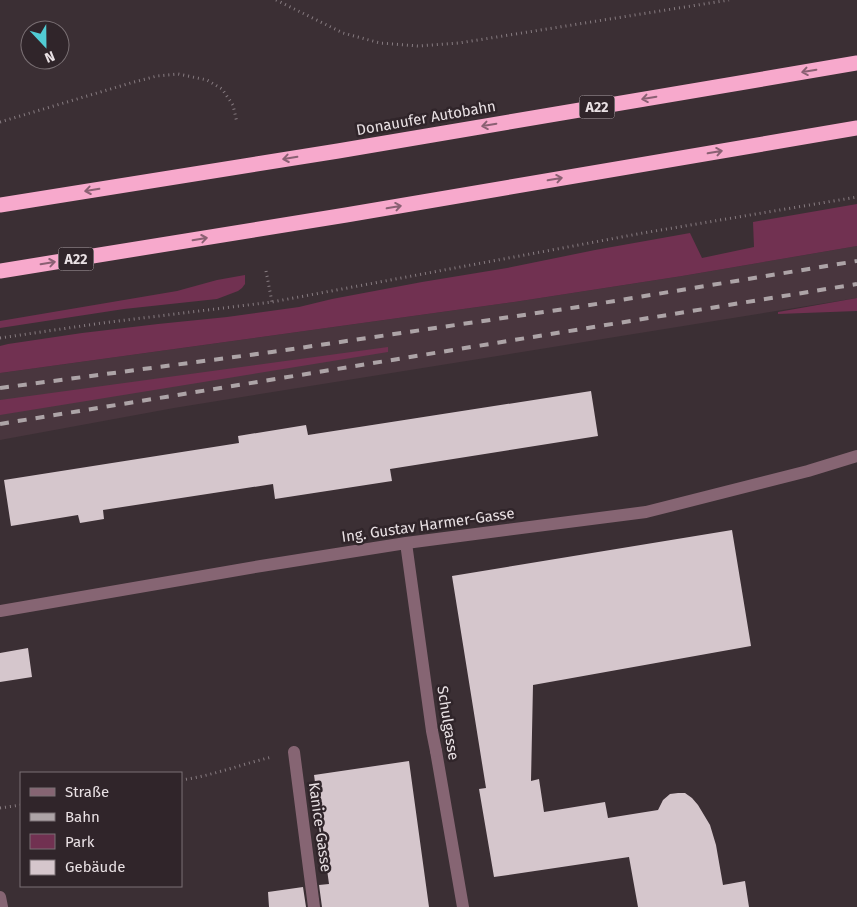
<svg xmlns="http://www.w3.org/2000/svg" width="857" height="907" viewBox="0 0 857 907" font-family="'Fira Sans',sans-serif">
<rect width="100%" height="100%" fill="#3b2f34"/>
<!-- built -->
<path fill="#49363e" d="M 857,246 L 857,298 L 174,408 L 0,440 L 0,373 L 514,302 L 682,276 Z"/>
<!-- green -->
<path fill="#713151" d="M 857,204 L 857,246 L 682,276 L 514,302 L 0,373 L 0,346 L 8,344 L 82,333 L 158,324 L 227,317 L 299,307 L 332,299 L 422,282 L 507,268 L 595,250 L 690,233 L 702,258 L 754,247 L 753,222 Z
M 245,275 L 245,284 L 242,288 L 238,291 L 217,299 L 124,309 L 0,328 L 0,321 L 177,291 L 217,280 Z
M 857,298 L 857,311 L 778,314 L 778,312 Z
M 388,347 L 388,352 L 0,415 L 0,400 Z"/>
<!-- building -->
<path fill="#d5c6cc" d="M 591,391 L 598,436 L 390,469 L 392,481 L 275,499 L 273,484 L 103,510 L 104,519 L 80,523 L 78,515 L 11,526 L 4,480 L 239,443 L 238,436 L 306,425 L 308,435 Z
M 732,530 L 751,646 L 533,685 L 531,781 L 539,779 L 544,812 L 605,802 L 608,818 L 658,810 L 663,800 L 670,794 L 678,793 L 685,793 L 692,798 L 698,805 L 710,825 L 716,845 L 723,885 L 745,881 L 749,907 L 638,907 L 629,857 L 494,877 L 479,789 L 486,788 L 452,576 Z
M 28,648 L 32,677 L 0,682 L 0,653 Z
M 409,761 L 429,907 L 322,907 L 319,885 L 329,884 L 314,775 Z
M 303,887 L 306,907 L 269,907 L 268,892 Z"/>
<g fill="none" stroke-linecap="round" stroke-linejoin="round">
<!-- path -->
<path stroke="#877c81" stroke-width="3" stroke-dasharray="1 4" stroke-linecap="butt" d="M 276,0 L 343,33 L 380,43 L 418,46 L 459,43 L 729,0
M 0,122 L 134,82 L 157,76 L 178,74 L 207,80 L 222,89 L 233,105 L 237,123
M 266,271 L 272,302
M 0,338 L 102,323 L 272,302 L 643,233 L 857,197
M 181,780 C 212,776 242,764 272,757
M 0,808 L 21,805"/>
<!-- service -->
<path stroke="#866573" stroke-width="12" d="M 294,752 L 314,907"/>
<!-- pedestrian -->
<path stroke="#866573" stroke-width="12" d="M 436,751 L 463,907"/>
<!-- minor -->
<path stroke="#866573" stroke-width="12" d="M 406,543 L 432,731 L 436,751
M 0,611 L 261,566 L 406,543 L 646,512 L 808,471 L 857,456
M 0,897 L 2,907"/>
<!-- motorway -->
<path stroke="#f7a9cc" stroke-width="15" d="M 0,205 L 338,151 L 857,63
M 0,271 L 346,215 L 857,128"/>
<!-- rail -->
<path stroke="#ada4a7" stroke-width="4" stroke-dasharray="9 9" stroke-linecap="butt" d="M 0,388 L 272,352 L 578,307 L 857,261
M 0,424 L 857,284"/>
</g>
<!-- one-way arrows -->
<defs><path id="oneway-shaft" d="M-6 0H5M1.5-3L5.5 0L1.5 3" fill="none" stroke-width="1.6" stroke-linecap="round" stroke-linejoin="round" transform="scale(1.25)"/></defs>
<g stroke="#8a6073">
<use href="#oneway-shaft" transform="translate(809 71) rotate(170)"/>
<use href="#oneway-shaft" transform="translate(649 98) rotate(170)"/>
<use href="#oneway-shaft" transform="translate(489 125) rotate(170)"/>
<use href="#oneway-shaft" transform="translate(715 152) rotate(-10)"/>
<use href="#oneway-shaft" transform="translate(290 158) rotate(171)"/>
<use href="#oneway-shaft" transform="translate(555 179) rotate(-10)"/>
<use href="#oneway-shaft" transform="translate(92 190) rotate(171)"/>
<use href="#oneway-shaft" transform="translate(394 207) rotate(-10)"/>
<use href="#oneway-shaft" transform="translate(200 239) rotate(-9)"/>
<use href="#oneway-shaft" transform="translate(48 263) rotate(-9)"/>
</g>
<g text-anchor="middle" dominant-baseline="central" stroke-width="5" stroke-linejoin="round" paint-order="stroke">
<!-- shield labels -->
<g fill="#30252a" stroke="#b2a9ac" stroke-width="1">
<rect x="579.5" y="95.5" width="35" height="23" rx="4"/>
<rect x="58.5" y="247.5" width="35" height="23" rx="4"/>
</g>
<g font-size="14" font-weight="bold" fill="#e9e1e4">
<text x="597" y="107">A22</text>
<text x="76" y="259">A22</text>
</g>
<!-- street labels -->
<g font-size="15" fill="#e9e1e4" stroke="#30252a">
<text transform="translate(426 118) rotate(-10)">Donauufer Autobahn</text>
<text transform="translate(428 525) rotate(-8)">Ing. Gustav Harmer-Gasse</text>
<text transform="translate(448 723) rotate(81)">Schulgasse</text>
<text transform="translate(320 827) rotate(82)">Kanice-Gasse</text>
</g>
</g>
<!-- legend -->
<rect x="20" y="772" width="162" height="115" fill="#30252a" stroke="#7a7074"/>
<rect x="30" y="788" width="25" height="8" fill="#866573" stroke="#7a7074"/>
<text x="65" y="797" font-size="15" fill="#e9e1e4">Straße</text>
<rect x="30" y="813" width="25" height="8" fill="#ada4a7" stroke="#7a7074"/>
<text x="65" y="822" font-size="15" fill="#e9e1e4">Bahn</text>
<rect x="30" y="834" width="25" height="15" fill="#713151" stroke="#7a7074"/>
<text x="65" y="847" font-size="15" fill="#e9e1e4">Park</text>
<rect x="30" y="860" width="25" height="15" fill="#d5c6cc" stroke="#7a7074"/>
<text x="65" y="872" font-size="15" fill="#e9e1e4">Gebäude</text>
<!-- north arrow -->
<g transform="translate(45 45) rotate(158)"><circle r="24" fill="#30252a" stroke="#7a7074"/>
<path d="M0-4L9 19L0 12L-9 19Z" fill="#51ccd4"/>
<text y="-8" font-size="14" font-weight="bold" text-anchor="middle" fill="#e9e1e4">N</text>
</g>
</svg>
